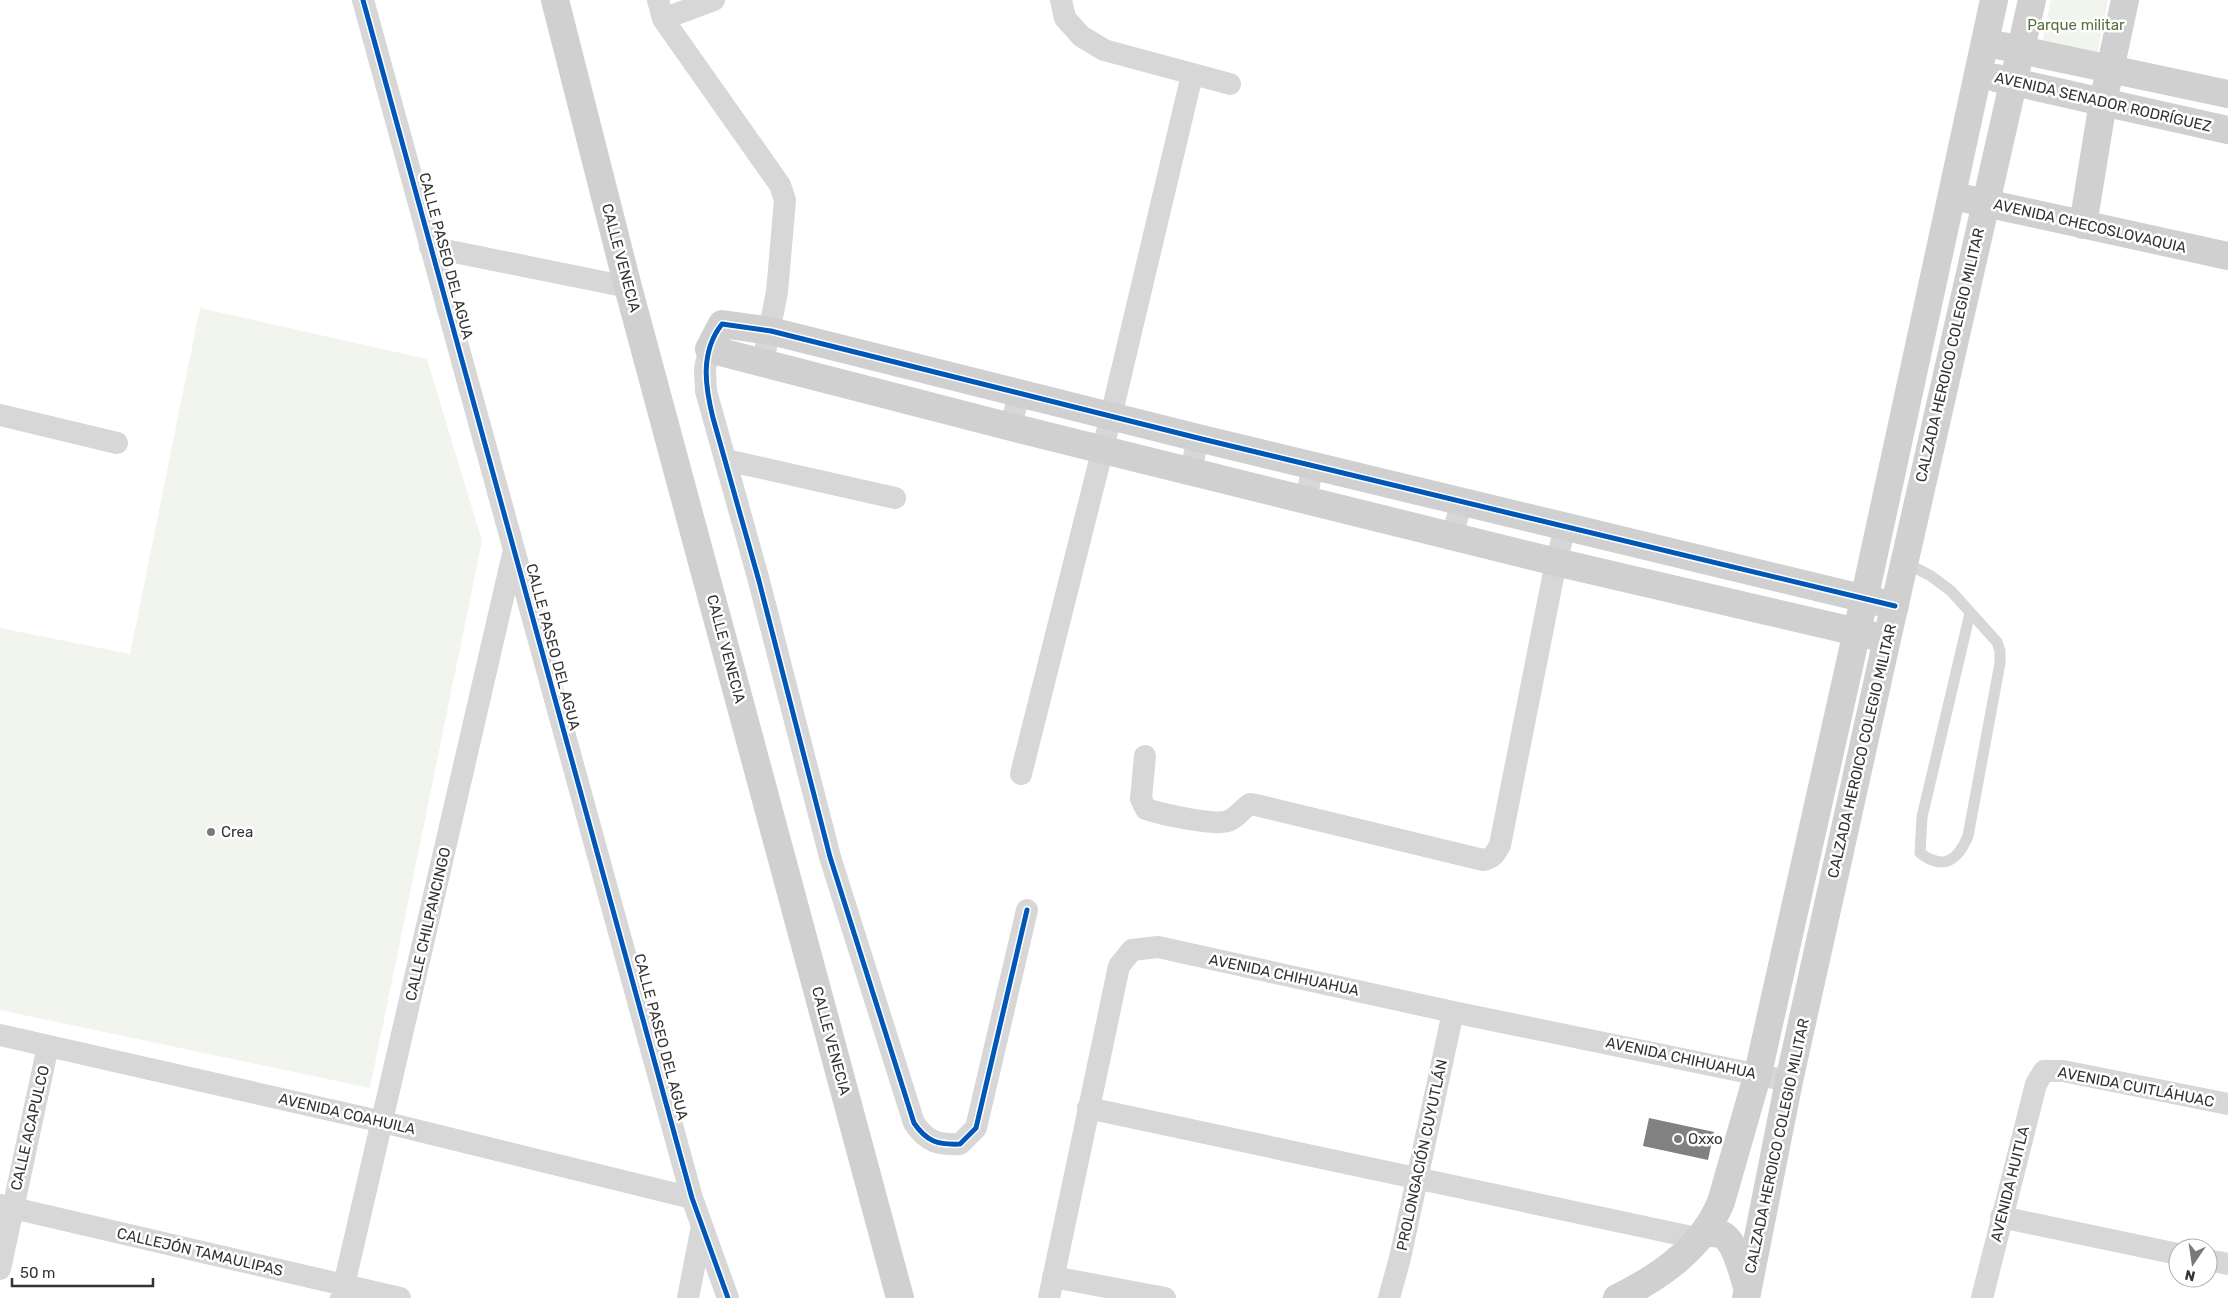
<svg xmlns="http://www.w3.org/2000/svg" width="2228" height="1298" viewBox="0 0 2228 1298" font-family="Rubik,sans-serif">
<rect width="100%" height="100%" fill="#fff"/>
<!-- green -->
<path fill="#f1f5ed" d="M 2051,0 L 2108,0 L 2097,56 L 2042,41 Z
M 200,308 L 427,359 L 482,541 L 370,1088 L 0,1010 L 0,628 L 130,654 Z"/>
<!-- building -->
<path fill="#818181" d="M 1649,1118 L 1714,1132 L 1708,1160 L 1643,1146 Z"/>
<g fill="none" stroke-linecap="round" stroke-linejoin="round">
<!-- lane -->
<path stroke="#d7d7d7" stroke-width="11" d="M 1904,562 L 1931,576 L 1951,591 L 1997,642 L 2000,651 L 2000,663 L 1968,836 C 1958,860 1944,871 1920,853 L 1922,817 L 1970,613"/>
<!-- street -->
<path stroke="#d7d7d7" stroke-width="22" d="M 363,0 L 692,1198 L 728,1298
M 658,0 L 663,19 L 780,185 L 785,200 L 777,292 L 763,362
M 1061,0 L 1065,18 L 1081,36 L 1104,50 L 1230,84
M 663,19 L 714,0
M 430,247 L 628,287
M 709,349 L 705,369 L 706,391 L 759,581 L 830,857 L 914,1123 C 927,1142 938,1145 960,1144 L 976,1128 L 1027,910
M 0,415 L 117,443
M 1011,427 L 1019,393
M 726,460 L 895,498
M 1191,471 L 1198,438
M 1306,499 L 1313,466
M 1452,536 L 1462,502
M 1145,756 L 1141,799 L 1146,809 C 1161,814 1214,826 1228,821 C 1237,818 1242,809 1250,804 L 1256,805 L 1483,860 C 1493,858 1495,854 1500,845 L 1556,562 L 1565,528
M 1021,774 L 1111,416 L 1192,75
M 0,1035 L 383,1122 L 692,1198
M 1088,1108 L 1701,1239
M 0,1205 L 400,1298
M 2001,1217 L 2178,1254
M 2208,1260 L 2228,1264
M 0,1269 L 48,1046
M 1053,1277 L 1165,1298
M 341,1298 L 513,554
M 688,1298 L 702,1226
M 1049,1298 L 1119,966 L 1132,950 L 1158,947 L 1453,1012 L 1789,1081
M 1389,1298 L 1400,1258 L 1453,1012
M 1982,1298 L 2036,1084 L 2044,1071 L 2063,1071 L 2228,1104"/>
<!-- secondary -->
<path stroke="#d0d0d0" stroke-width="28" d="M 555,0 L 628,287 L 900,1298
M 2002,46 L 2228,94
M 1996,78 L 2228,130
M 1967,199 L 2228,256
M 2083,225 L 2103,102 L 2125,0
M 1887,639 L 1556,562 L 1011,427 L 709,349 L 722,324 L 771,331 L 1198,438 L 1895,606
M 1704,1233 C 1711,1233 1718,1232 1724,1236 C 1736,1244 1743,1274 1747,1287
M 1617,1298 C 1660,1277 1702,1248 1721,1202 L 1758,1073 L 1864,600 L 1994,0
M 1746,1298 L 1789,1081 L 1887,639 L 2032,0"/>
<!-- cycleway casing -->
<g stroke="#fff" stroke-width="8">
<path id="cycleway" d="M 363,0 L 692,1198 L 728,1298
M 1027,910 L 976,1128 L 960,1144 C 938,1145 927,1142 914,1123 L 830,857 L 759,581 L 713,418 C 705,386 700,352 722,324 L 771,331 L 1198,438 L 1895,606"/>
</g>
<!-- cycleway -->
<use href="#cycleway" stroke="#0057b8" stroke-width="5"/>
</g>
<!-- markers -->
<g fill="#7a7a7a" stroke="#fff" stroke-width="2">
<circle cx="211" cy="832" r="5"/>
<circle cx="1678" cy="1139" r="5"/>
</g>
<g text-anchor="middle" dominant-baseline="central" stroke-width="5" stroke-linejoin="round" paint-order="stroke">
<!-- park labels -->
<g font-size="15" fill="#56703f" stroke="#fff">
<text x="2076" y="25">Parque militar</text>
</g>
<!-- street labels -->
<g font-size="15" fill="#333" stroke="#fff">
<text transform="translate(2103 102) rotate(13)">AVENIDA SENADOR RODRÍGUEZ</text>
<text transform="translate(2090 226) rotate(13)">AVENIDA CHECOSLOVAQUIA</text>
<text transform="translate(446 256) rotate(75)">CALLE PASEO DEL AGUA</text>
<text transform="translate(621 258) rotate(75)">CALLE VENECIA</text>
<text transform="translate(1950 355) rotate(-77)">CALZADA HEROICO COLEGIO MILITAR</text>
<text transform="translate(553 647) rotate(75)">CALLE PASEO DEL AGUA</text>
<text transform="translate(726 649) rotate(75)">CALLE VENECIA</text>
<text transform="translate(1862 751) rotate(-77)">CALZADA HEROICO COLEGIO MILITAR</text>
<text transform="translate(428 924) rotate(-77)">CALLE CHILPANCINGO</text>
<text transform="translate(1284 975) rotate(12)">AVENIDA CHIHUAHUA</text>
<text transform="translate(661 1037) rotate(75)">CALLE PASEO DEL AGUA</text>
<text transform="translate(831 1041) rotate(75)">CALLE VENECIA</text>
<text transform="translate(1681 1058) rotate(12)">AVENIDA CHIHUAHUA</text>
<text transform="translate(2136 1087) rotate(11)">AVENIDA CUITLÁHUAC</text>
<text transform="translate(347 1114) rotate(13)">AVENIDA COAHUILA</text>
<text transform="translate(30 1128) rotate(-77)">CALLE ACAPULCO</text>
<text transform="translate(1777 1146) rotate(-78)">CALZADA HEROICO COLEGIO MILITAR</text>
<text transform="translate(1422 1155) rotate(-78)">PROLONGACIÓN CUYUTLÁN</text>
<text transform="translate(2010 1184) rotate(-76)">AVENIDA HUITLA</text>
<text transform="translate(200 1252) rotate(13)">CALLEJÓN TAMAULIPAS</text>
</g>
<!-- poi labels -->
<g font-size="15" fill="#333" stroke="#fff" text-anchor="start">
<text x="221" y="832">Crea</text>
<text x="1688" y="1139">Oxxo</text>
</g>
</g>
<!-- north arrow -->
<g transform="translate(2193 1263) rotate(193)"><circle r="24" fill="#ffffff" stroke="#adadad"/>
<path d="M0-4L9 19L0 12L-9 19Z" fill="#7a7a7a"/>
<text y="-8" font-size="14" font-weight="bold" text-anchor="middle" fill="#333333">N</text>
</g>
<!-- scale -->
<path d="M12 1278v8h141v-8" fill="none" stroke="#333333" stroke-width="2.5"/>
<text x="20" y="1278" font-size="15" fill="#333333" stroke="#ffffff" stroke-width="4" paint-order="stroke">50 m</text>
</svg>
